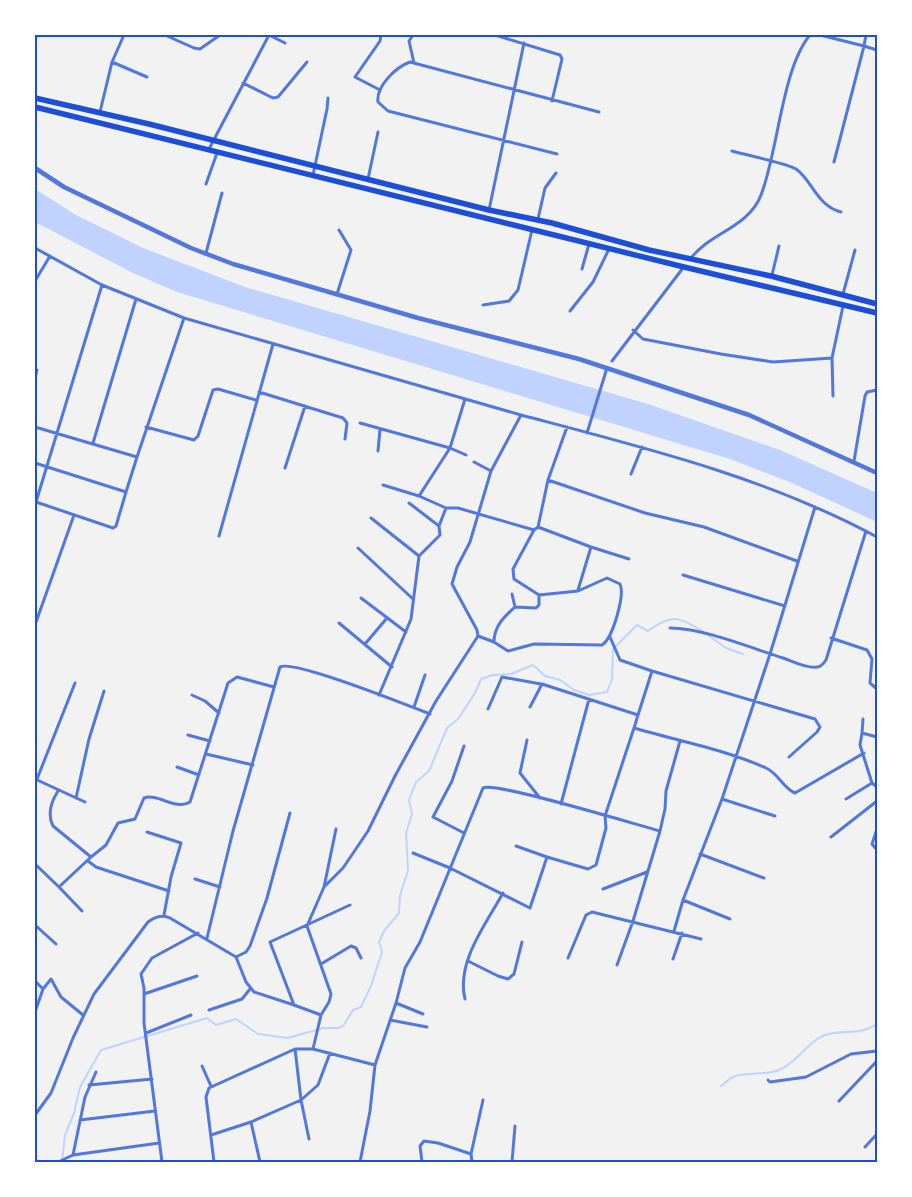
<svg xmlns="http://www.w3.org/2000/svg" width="912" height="1197" viewBox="0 0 912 1197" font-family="'Crimson Pro',serif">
<rect width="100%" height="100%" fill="#f2f2f2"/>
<!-- water -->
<path fill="#bfd3fe" d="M 35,189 L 76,215 L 143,248 L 245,287 L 648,404 L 780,450 L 877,493 L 877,522 L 792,483 L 730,459 L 177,292 L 133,273 L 35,222 Z"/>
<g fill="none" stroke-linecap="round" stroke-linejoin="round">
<!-- stream -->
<path stroke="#bfd3fe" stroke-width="2" d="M 709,636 L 726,648 L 743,654
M 721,1086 C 725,1084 729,1078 733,1077 C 747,1071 765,1076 779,1070 C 798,1063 809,1038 829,1034 C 846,1030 861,1035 877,1024
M 62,1162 L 65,1135 L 74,1113 L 80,1087 L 101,1050 L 207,1018 L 216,1025 L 236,1019 L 258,1034 L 288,1038 L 323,1028 L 338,1028 L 343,1026 L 353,1010 L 361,1007 L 371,986 L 382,952 L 379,942 L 384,931 L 399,913 L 400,895 L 408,871 L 406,833 L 412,814 L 409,800 L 416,782 L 429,771 L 447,728 L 458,719 L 475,693 L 481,679 L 493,675 L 511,674 L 533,665 L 545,676 L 560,680 L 574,690 L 589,695 L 607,692 L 612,679 L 613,649 L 637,625 L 648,631 C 671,614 680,616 703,632"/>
<!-- minor -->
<path stroke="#5277de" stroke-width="3" d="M 165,35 L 194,48 L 200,49 L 220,35
M 413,35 L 409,41 L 414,63
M 495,35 L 560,55 L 562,59 L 552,101
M 820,35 L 864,46 L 866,35
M 35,36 L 46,35
M 112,62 L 147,77
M 243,83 L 273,98 L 278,97 L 307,62
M 380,90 L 355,77 L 380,41 L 381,35
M 100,112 L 112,62 L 124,35
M 209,149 L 269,35 L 285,43
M 732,151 C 745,155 787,163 796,169 C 812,180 817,206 841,212
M 557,154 L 388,111 L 378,102 C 376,86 396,67 410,62 L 599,112
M 834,162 L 864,46 L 877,50
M 313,175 L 327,109 L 328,98
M 368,179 L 378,132
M 206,184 L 217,153
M 489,210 L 524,43
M 538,219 L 545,188 L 556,173
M 35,248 L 102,285 L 184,318 L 521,415 L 491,471 L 470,542 L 457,567 L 452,584 L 477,630 L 478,636 L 436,701 L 395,776 L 368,831 L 343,868 L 324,887 L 307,926 L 331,994 L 329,1002 L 321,1015 L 313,1049 L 295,1049 L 209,1088 L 206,1097 L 214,1162
M 206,253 L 222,193
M 691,258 C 710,233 749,227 761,195 C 778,152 782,68 810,35
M 582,269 L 589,244
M 772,275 L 779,246
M 35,281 L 50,256
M 337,294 L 351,250 L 339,230
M 843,294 L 855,250
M 483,305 L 509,301 L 518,290 L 532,230
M 570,311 L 593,282 L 609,249
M 633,330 L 643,339 L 721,354 L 773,362 L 832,358
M 612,361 L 683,268
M 35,378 L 37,370
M 259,392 L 343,418 L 347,423 L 345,439
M 833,396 L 832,358 L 843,306
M 521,415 C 642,447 766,477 877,537
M 360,423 L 450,448 L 466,455
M 35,427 L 137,457 L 184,318
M 146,427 L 194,440 L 198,436 L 213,390 L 218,389 L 256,400
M 587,433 L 607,368
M 93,443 L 136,299
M 378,451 L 380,429
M 854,461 L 865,396 L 867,392 L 877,390
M 474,462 L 491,471
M 35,463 L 126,492 L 137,457
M 285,468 L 305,406
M 631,474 L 642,447
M 548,480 L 645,513 L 704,527 L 797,561
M 383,485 L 419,496 L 450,448 L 465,399
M 419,496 L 446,508 L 458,508 L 534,530 L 538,527 L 548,480 L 567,427
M 36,502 L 102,285
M 36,502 L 113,528 L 116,526 L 126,492
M 409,503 L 439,526
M 371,518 L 419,556
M 538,527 L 591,547
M 219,536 L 273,344
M 358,548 L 413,599
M 683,575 L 785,606
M 578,590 L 591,547 L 629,559
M 512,594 L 515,607
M 361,598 L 406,632
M 339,623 L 392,667
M 35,625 L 74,515
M 670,628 C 703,628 751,648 783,658 C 792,661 807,669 817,667 C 821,667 824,663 826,660 L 866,531
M 478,636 L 494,642 L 508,651 L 534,644 L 602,645 C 613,638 625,595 620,584 L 607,578 L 578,591 L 539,595 L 514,579 L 513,569 L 534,530
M 610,637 L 620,660 L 652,671
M 831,638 L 867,650 L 872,659 L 870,683 L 877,689
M 494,642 C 494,626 504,617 515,607 L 536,608 L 539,605 L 539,595
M 365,644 L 387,618
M 192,695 L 205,701 L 219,713
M 379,695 L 411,619 L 419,556 L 440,535 L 439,526 L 446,508
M 414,707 L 425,675
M 530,707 L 542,684 L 638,715 L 652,671 L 815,719 L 820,727 L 817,732 L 789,757
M 488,709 L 502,677 L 541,684
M 638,715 L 634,728 C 678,741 724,749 766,768 C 779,774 783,788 795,793 L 864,753
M 862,733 L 863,719
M 188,735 L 210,741
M 877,737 L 862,733 L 860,745 L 872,783 L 877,787
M 527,740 L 520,773 L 540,798
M 206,754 L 253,765
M 177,767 L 199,775
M 35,779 L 85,802
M 37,779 L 75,683
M 58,791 C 51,802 47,814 53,826 L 91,857 L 106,845 L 118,823 L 135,819 L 144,798 C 158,793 176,811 190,802 L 228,683 L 237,677 L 274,687
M 76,798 L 89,739 L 104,691
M 722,799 L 775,816
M 846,799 L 872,783
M 561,804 L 589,699
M 877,829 L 872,844 L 877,850
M 147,832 L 181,843 L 171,877 L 164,915
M 464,833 L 433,817 L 452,781 L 464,746
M 831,837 L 877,801
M 516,846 L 547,857
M 413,853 L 450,868 L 530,908 L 547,857 L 588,869 L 596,865 L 606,828 L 605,816 L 634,728
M 700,854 L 764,878
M 88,861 L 96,867 L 169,891
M 35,864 L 59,887 L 91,857
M 195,879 L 220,887
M 59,887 L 82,911
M 324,887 L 336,829
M 603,889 L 647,872
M 730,919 L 683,900 L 722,799 L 770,654 L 815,507
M 35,925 L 56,944
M 674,931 L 683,900
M 207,938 L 233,831 L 280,667 C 293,659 409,706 430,714
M 236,957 L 246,952 L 250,946 L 267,898 L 290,813
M 568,958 L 586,915 L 592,912 L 701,939
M 673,959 L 682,933
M 468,961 L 498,976 L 508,979 L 514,974 L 522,942
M 321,964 L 351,946 L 356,948 L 361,958
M 617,965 L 633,921 L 660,831
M 35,981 L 43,989
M 144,994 L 197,976
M 465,999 C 456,962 486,924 503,893
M 396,1003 L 423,1014
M 209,1010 L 242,999 L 250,989
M 35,1012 L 43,989 L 51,979 L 61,997 L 83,1015
M 321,1015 L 294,1005 L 270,942 L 350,905
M 390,1020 L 427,1027
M 146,1033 L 191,1015
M 313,1049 L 375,1065
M 202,1066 L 211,1086
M 768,1080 L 770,1082 L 806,1077 L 851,1054 L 877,1051
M 89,1085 L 152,1079
M 839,1101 L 877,1061
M 35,1115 L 51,1093 L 73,1038 L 94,994 L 148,922 C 155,917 162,914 170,918 L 236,957 L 246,982 L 254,992 L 294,1005
M 80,1120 L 155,1111
M 251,1122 L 301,1100 L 295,1049
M 211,1135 L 251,1122 L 260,1162
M 309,1139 L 301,1100 L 318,1085 L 330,1053
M 865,1147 L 877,1134
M 73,1155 L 85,1097 L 96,1072
M 35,1161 L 44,1162
M 58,1162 L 73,1155 L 159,1143
M 162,1162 L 144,1023 L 144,988 L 141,974 L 152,958 L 198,933
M 360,1162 L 370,1111 L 375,1065 L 396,1003 L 405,968 L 420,942 L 483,788 C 494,781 637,825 660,831 L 665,809 L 666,791 L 680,741
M 422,1162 L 420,1146 L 424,1141 L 438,1143 L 471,1154
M 472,1162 L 471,1154 L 483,1100
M 512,1162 L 515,1126"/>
<!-- tertiary -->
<path stroke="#5277de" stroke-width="4.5" d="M 35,168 L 64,187 L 191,248 L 233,264 L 418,318 L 579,359 L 749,415 L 877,473"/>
<!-- primary -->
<path stroke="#1d4ed8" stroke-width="5.5" d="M 35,98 L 149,124 L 489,210 L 552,223 L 649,250 L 771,276 L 877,304
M 35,107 L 684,267 L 877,313"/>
</g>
<!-- border -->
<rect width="912" height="1197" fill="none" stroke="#ffffff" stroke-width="72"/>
<rect x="36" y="36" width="840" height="1125" fill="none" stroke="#1d4ed8" stroke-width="2"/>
</svg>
